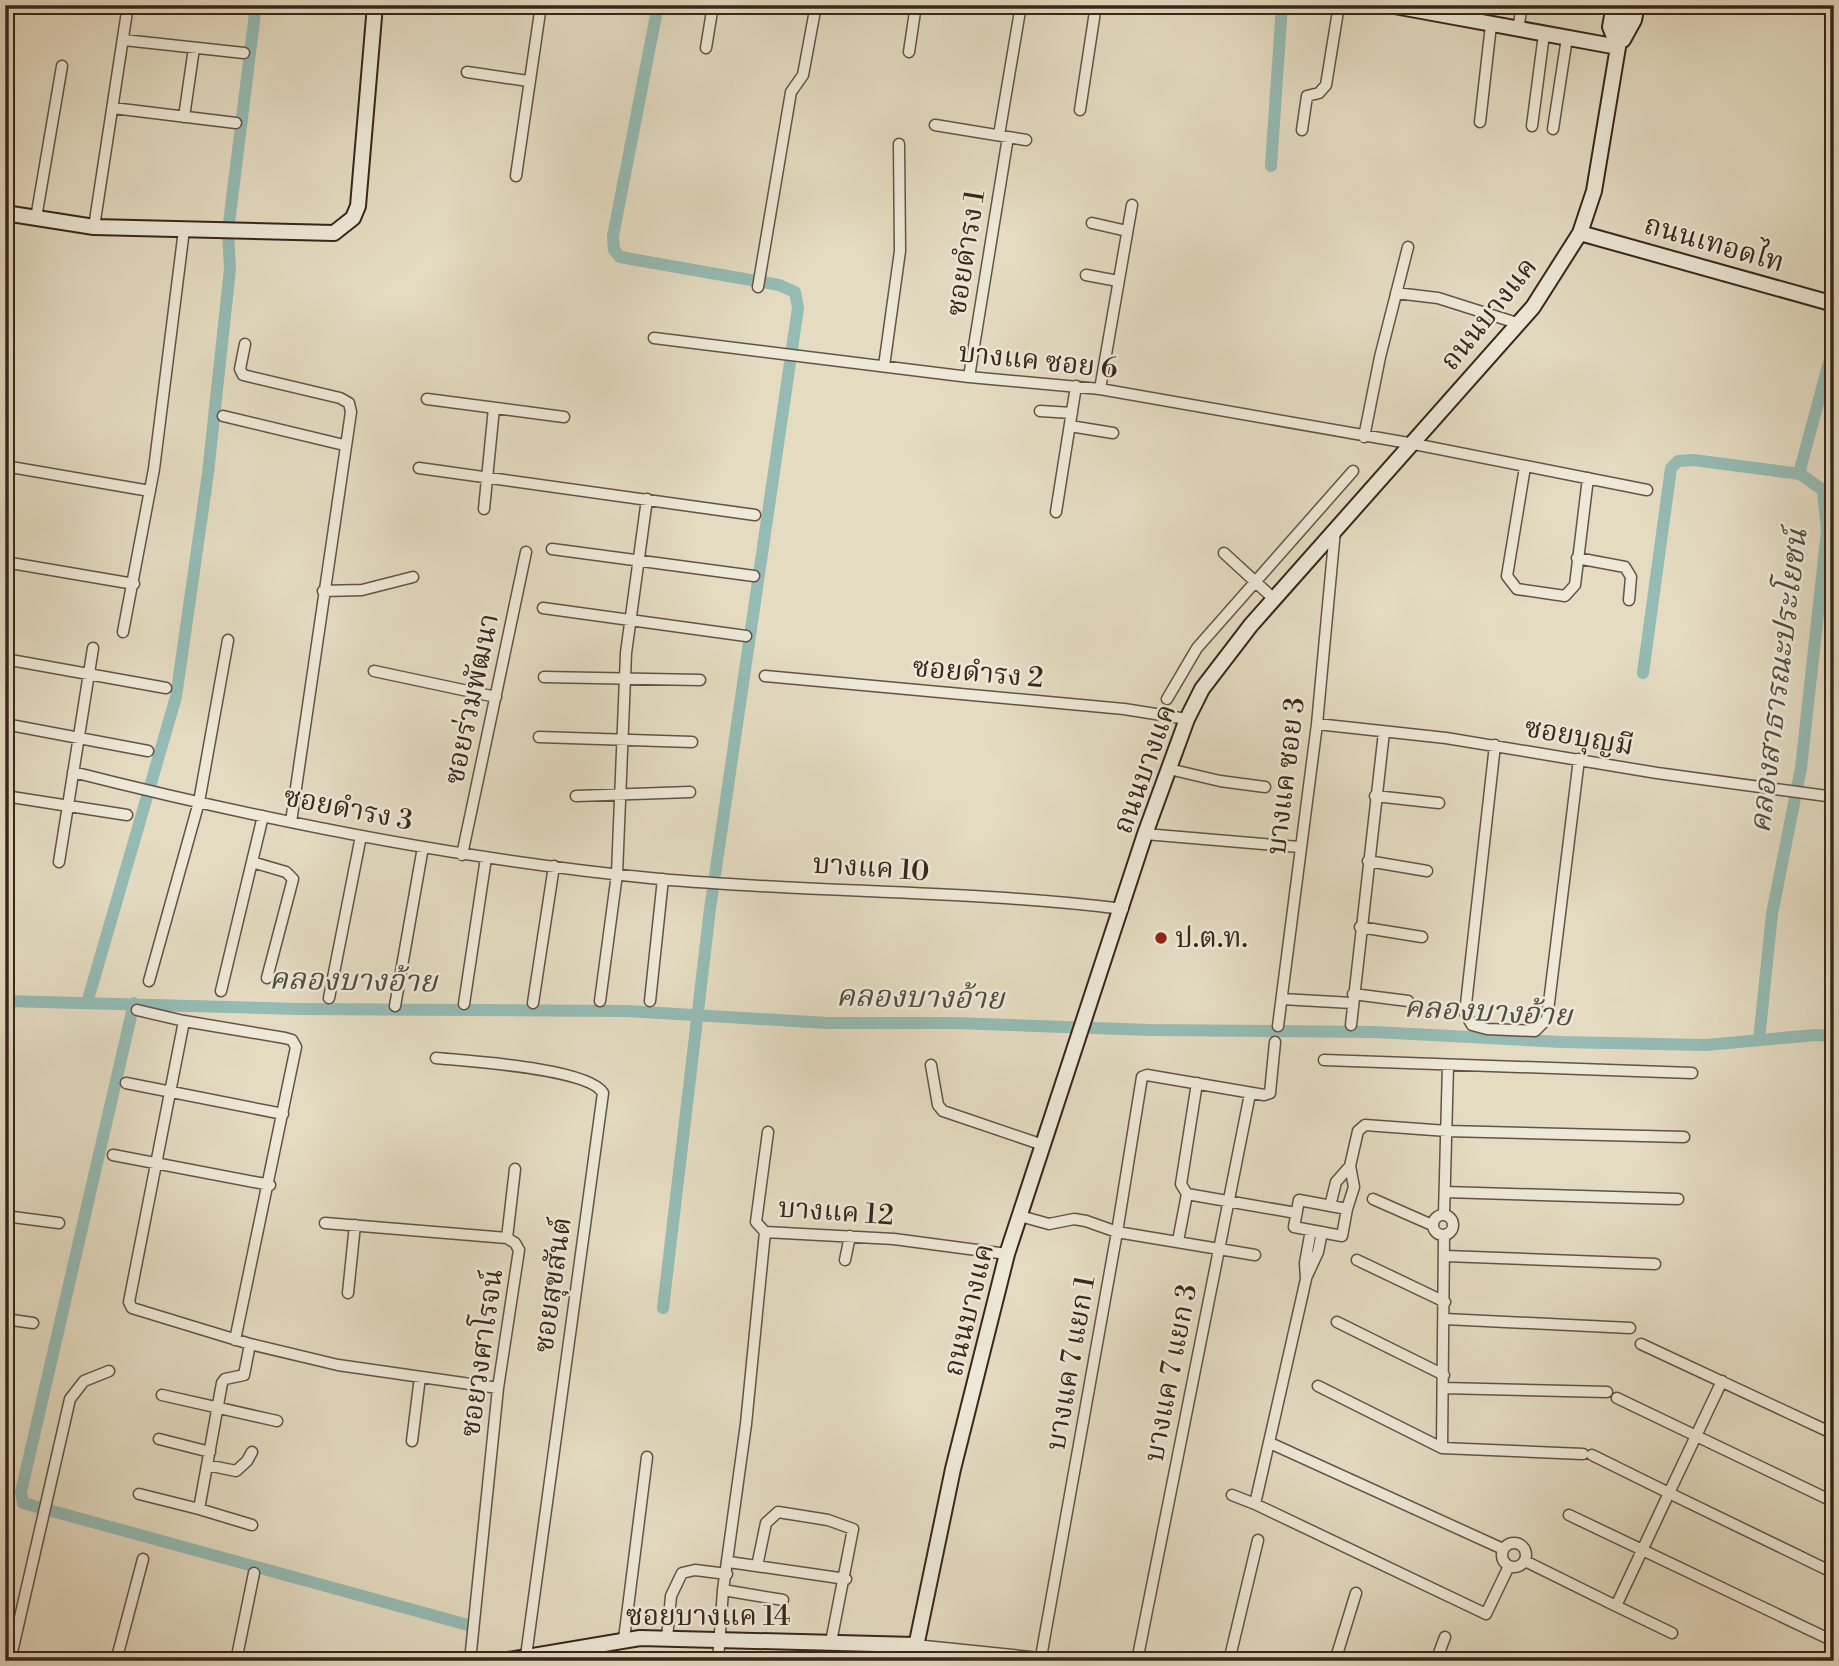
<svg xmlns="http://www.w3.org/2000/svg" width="1839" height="1666" viewBox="0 0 1839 1666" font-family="'Libre Bodoni','Noto Serif Thai',serif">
<rect width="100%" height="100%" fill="#e4dbc1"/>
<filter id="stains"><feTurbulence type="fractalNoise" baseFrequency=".00286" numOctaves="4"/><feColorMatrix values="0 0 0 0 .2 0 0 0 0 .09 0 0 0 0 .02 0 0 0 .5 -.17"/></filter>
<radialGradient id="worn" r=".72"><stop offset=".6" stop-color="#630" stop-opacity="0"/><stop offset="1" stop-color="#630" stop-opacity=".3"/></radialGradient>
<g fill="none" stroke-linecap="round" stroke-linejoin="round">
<!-- canal -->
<path stroke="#95bbb4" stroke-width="12" d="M 658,5 L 613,236 L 614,250 L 620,257 L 779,285 L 795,292 L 798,308 L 710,909 L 663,1308
M 1271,166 L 1282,5
M 1643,673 L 1671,468 L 1678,461 L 1694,460 L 1800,474
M 5,1001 L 300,1009 L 627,1011 L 827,1023 L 954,1023 L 1150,1030 L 1375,1032 L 1562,1042 L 1706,1045 L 1815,1035 L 1834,1036
M 87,1003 L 176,697 L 208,473 L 230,269 L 228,231 L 256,5
M 134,1003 L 21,1492 L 23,1503 L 468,1625
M 1759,1040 L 1772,914 L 1801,768 L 1827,531 L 1823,490 L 1800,474 L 1801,466 L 1834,344
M 1829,1661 L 1834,1651"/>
<!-- street casing -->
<g stroke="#635345" stroke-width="13">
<path id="street" d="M 525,5 L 541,8
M 1518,30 L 1522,5
M 124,40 L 244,53
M 706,48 L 713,5
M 909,52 L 916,5
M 467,72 L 528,81
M 5,74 L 8,74
M 113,108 L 236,123
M 1080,110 L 1096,5
M 184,117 L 194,48
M 1480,122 L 1491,25
M 935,125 L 1026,140
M 1532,126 L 1544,34
M 1553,129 L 1567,38
M 1302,130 L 1307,96 L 1319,93 L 1326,85 L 1339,5
M 999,135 L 1021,5
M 516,176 L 541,5
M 36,218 L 62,66
M 1092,223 L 1127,231
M 94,227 L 128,5
M 1086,275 L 1118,281
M 758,287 L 791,92 L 803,75 L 816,5
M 1396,293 L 1438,298 L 1520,324
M 654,338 L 969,377 L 1100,389 L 1414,444 L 1647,490
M 245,344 L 240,369 L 243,375 L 340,398 L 349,403 L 351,412 L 291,822
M 884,366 L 900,251 L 899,144
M 969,377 L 1008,137
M 1100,389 L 1132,205
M 427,399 L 564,417
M 1040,411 L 1072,413
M 223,416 L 344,445
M 1070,426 L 1113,433
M 1364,437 L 1380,357 L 1408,247
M 5,466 L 150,491
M 1525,467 L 1507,576 L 1517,589 L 1565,596 L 1575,585 L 1588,478
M 419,468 L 755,515
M 484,509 L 494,408
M 1056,512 L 1076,386
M 552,549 L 754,576
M 1224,553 L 1274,599
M 1577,558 L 1625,567 L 1631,577 L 1629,600
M 5,562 L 134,584
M 323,591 L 362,590 L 413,577
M 543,608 L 746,636
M 123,632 L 154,469 L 184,230
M 5,659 L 166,688
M 374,671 L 496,697
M 765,676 L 1124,709 L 1187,719
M 544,677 L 700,680
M 1167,699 L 1197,648 L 1353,471
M 5,724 L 148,751
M 1317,724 L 1446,738 L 1657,773 L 1834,797
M 539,737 L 692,742
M 1495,745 L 1465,1013 L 1472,1025 L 1487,1029 L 1535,1031 L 1547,1019 L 1579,759
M 1169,769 L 1220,781 L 1265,787
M 73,772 C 266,821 462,860 660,879 C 814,893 970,890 1123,909
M 5,796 L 127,815
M 576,796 L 690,792
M 1375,796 L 1439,803
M 1145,834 L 1299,847
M 462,855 L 526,552
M 1368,861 L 1427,871
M 59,862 L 93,648
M 252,862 L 286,872 L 293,879 L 267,978
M 1360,927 L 1422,937
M 149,981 L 199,802 L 228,640
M 221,991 L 263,816
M 1353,994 L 1408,1001
M 329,998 L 361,836
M 1282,999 L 1352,1003
M 600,1001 L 617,874 L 626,653 L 647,499
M 650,1001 L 663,879
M 533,1003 L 554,866
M 464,1004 L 486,858
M 395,1006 L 423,847
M 137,1010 L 184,1021 L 285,1038 L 292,1040 L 296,1047 L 235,1340
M 184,1021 L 129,1302 L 132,1308 L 250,1344 L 338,1365 L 498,1388
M 1351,1025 L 1384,732
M 1278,1026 L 1317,724 L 1335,530
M 436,1058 C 466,1061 589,1068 603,1093 L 526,1656
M 1324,1060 L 1692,1073
M 931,1065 L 938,1105 L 943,1111 L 1043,1145
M 126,1083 L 283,1114
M 768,1132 L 756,1222 L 765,1232 L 894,1239 L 1007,1254
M 113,1155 L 270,1185
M 1350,1166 L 1358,1131 L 1365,1125 L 1447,1131 L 1684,1137
M 1445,1192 L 1678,1199
M 1187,1194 L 1296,1213
M 1373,1199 L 1432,1225
M 1299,1200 L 1347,1209 L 1342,1236 L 1294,1227 Z
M 1330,1206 L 1336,1182 L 1350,1166 L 1354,1187 L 1347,1209
M 1444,1214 L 1448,1065
M1433 1225a10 10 0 1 1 20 0a10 10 0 1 1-20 0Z
M 5,1216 L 59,1223
M 1020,1216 L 1049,1224 L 1074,1219 L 1086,1221 L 1117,1232 L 1255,1255
M 325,1223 L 507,1238 L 515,1243 L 519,1250 L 498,1388 L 470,1661
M 1311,1230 L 1305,1263 L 1306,1279 L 1255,1504 L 1486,1614 L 1509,1566
M 507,1238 L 515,1169
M 1178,1241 L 1187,1194 L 1181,1184 L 1197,1083
M 1446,1256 L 1655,1264
M 845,1260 L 850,1236
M 1357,1260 L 1445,1302
M 1306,1278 L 1318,1252 L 1322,1232
M 348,1293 L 355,1225
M 5,1319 L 33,1323
M 1445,1319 L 1630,1328
M 1337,1322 L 1444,1375
M 250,1344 L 244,1375 L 225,1379 L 222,1383 L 199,1509 L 252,1525
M 1641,1344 L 1834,1434
M 1722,1381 L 1669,1493 L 1834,1573
M 1318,1386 L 1442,1448 L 1583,1454
M 1443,1388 L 1607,1392
M 162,1395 L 277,1421
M 1617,1398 L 1834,1502
M 159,1439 L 210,1452
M 412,1441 L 420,1377
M 1270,1443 L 1503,1549
M 1442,1448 L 1444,1235
M 207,1465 L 236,1471 L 247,1461 L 252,1452
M 139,1494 L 199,1509
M 1232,1495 L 1255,1504
M 1569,1515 L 1829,1639
M1502 1555a12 12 0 1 1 24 0a12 12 0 1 1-24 0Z
M 1525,1561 L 1616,1606 L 1669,1493 L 1592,1455
M 729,1562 L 846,1579
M 757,1566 L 766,1523 L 778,1512 L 828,1520 L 853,1529 L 831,1642
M 723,1590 L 783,1600
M 1616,1606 L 1672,1633
M 667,1638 L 671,1596 L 682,1573 L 695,1570 L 727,1574
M 624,1639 L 647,1457
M 915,1645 L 1070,1661
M 1041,1657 L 1117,1232 L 1142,1077 L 1147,1075 L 1264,1095 L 1270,1093 L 1275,1042
M 10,1661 L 70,1399 L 84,1381 L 109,1371
M 116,1661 L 143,1559
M 236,1661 L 254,1573
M 718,1661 L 723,1590 L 746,1424 L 765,1232
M 1137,1661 L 1250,1094
M 1229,1661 L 1258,1540
M 1335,1661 L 1356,1593
M 1436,1661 L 1445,1637"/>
</g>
<!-- secondary casing -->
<g stroke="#38261c" stroke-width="18">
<path id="secondary" d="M 1389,5 L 1618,47
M 1614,5 L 1610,27 L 1618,47
M 1623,40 L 1634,20 L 1637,5
M 5,213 L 94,227 L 334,233 L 353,218 L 358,206 L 375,5
M 1580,233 L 1834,304
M 502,1661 L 640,1638 L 915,1645
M 913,1661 L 953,1469 L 1007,1254 L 1145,834 L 1187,719 L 1202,689 L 1251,625 L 1533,307 L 1580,233 L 1594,191 L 1625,5"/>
</g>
<!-- street -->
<use href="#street" stroke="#ede8d7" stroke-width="10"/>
<!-- secondary -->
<use href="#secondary" stroke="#ede8d7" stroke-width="14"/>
</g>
<!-- markers -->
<circle fill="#8f2418" stroke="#ede8d7" stroke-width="2.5" cx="1161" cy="938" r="7"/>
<g text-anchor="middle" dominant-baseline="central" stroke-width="5" stroke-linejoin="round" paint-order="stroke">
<!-- street labels -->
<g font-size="28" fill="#38261c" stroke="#ede8d7">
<text transform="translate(1714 244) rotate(16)">ถนนเทอดไท</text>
<text transform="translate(966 253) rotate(-81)">ซอยดำรง 1</text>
<text transform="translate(1489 314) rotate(-51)">ถนนบางแค</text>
<text transform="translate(1038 361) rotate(6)">บางแค ซอย 6</text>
<text transform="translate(978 673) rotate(5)">ซอยดำรง 2</text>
<text transform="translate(472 699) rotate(-78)">ซอยร่วมพัฒนา</text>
<text transform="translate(1579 737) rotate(10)">ซอยบุญมี</text>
<text transform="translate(1145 769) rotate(-70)">ถนนบางแค</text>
<text transform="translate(1286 776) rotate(-83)">บางแค ซอย 3</text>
<text transform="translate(348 809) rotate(11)">ซอยดำรง 3</text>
<text transform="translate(871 868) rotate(4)">บางแค 10</text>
<text transform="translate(836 1212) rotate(4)">บางแค 12</text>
<text transform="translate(553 1285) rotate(-82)">ซอยสุขสันต์</text>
<text transform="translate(969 1310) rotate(-76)">ถนนบางแค</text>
<text transform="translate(482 1353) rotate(-82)">ซอยวงศาโรจน์</text>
<text transform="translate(1071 1363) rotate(-80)">บางแค 7 แยก 1</text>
<text transform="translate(1171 1373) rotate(-79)">บางแค 7 แยก 3</text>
<text x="708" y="1616">ซอยบางแค 14</text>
</g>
<!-- poi labels -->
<g font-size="28" fill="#38261c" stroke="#ede8d7" text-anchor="start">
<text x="1175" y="938">ป.ต.ท.</text>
</g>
<!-- water labels -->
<g font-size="30" font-style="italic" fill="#4f4b42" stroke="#ede8d7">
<text transform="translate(1779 681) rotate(-83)">คลองสาธารณะประโยชน์</text>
<text transform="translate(353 981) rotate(1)">คลองบางอ้าย</text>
<text transform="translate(920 998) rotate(1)">คลองบางอ้าย</text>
<text transform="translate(1488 1012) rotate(3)">คลองบางอ้าย</text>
</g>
</g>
<!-- margin -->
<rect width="1839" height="1666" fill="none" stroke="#e4dbc1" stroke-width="28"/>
<rect x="7" y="7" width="1825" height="1652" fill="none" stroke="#38261c" stroke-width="3.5"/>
<rect x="14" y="14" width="1811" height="1638" fill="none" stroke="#38261c" stroke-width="2"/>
<rect width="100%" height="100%" filter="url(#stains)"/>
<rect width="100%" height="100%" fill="url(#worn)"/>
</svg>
